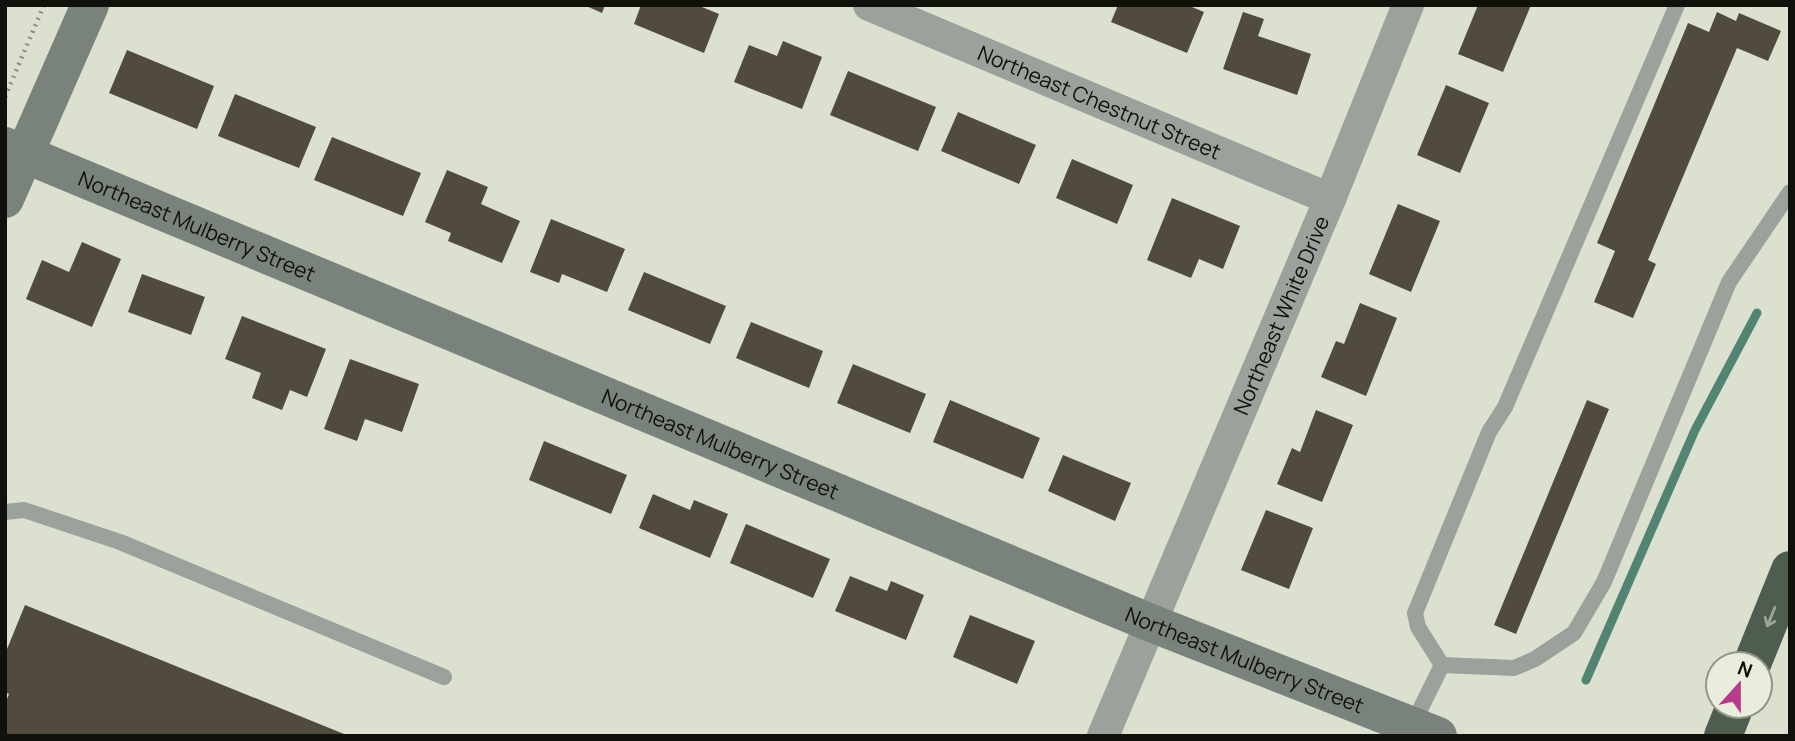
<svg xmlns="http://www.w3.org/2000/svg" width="1795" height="741" viewBox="0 0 1795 741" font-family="Manrope,sans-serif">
<rect width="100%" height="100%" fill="#dce1cf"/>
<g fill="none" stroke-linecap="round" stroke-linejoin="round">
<!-- stream -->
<path stroke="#528474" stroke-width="9" d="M 1586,680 L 1695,430 L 1757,313"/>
</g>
<!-- building -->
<path fill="#504b3c" d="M 584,5 L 605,5 L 602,13 Z
M 641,5 L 697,5 L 719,14 L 704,53 L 634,24 Z
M 1118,5 L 1187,5 L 1204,12 L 1187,53 L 1111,22 Z
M 1478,5 L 1531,5 L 1503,72 L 1458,54 Z
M 1243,12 L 1264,19 L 1258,36 L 1311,54 L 1297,95 L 1223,69 Z
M 1717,12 L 1736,21 L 1739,13 L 1781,31 L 1768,61 L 1737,48 L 1648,260 L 1656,264 L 1633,318 L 1594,302 L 1615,251 L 1597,243 L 1688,23 L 1709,32 Z
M 783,41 L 822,57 L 802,109 L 734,82 L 749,45 L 777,56 Z
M 127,50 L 214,86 L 197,129 L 109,93 Z
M 848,71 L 936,107 L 918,151 L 830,115 Z
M 1446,85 L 1489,103 L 1460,173 L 1417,155 Z
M 235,94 L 316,127 L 299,168 L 218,136 Z
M 958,112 L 1036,145 L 1019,184 L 941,151 Z
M 332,137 L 421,173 L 403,216 L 314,180 Z
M 1072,159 L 1133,185 L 1117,224 L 1056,198 Z
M 447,170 L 488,187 L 481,204 L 520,221 L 502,263 L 448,241 L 451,233 L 425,222 Z
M 1172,198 L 1240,226 L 1223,269 L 1199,259 L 1191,278 L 1147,260 Z
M 1398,204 L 1440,221 L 1411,292 L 1369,274 Z
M 551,219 L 625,249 L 607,292 L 562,274 L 559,283 L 530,272 Z
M 82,242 L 121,259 L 92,327 L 26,299 L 42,260 L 69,272 Z
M 644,272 L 726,306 L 710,344 L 628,310 Z
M 142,274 L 205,297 L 191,335 L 128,312 Z
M 1360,303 L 1397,318 L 1366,396 L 1321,377 L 1336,341 L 1344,344 Z
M 242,316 L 326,349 L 307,397 L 290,390 L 282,410 L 252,398 L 261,373 L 225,359 Z
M 751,322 L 823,351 L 809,388 L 736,358 Z
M 350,359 L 419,384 L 402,432 L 365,419 L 357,441 L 324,429 Z
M 853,364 L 926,394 L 910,433 L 837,403 Z
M 950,400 L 1040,438 L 1023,479 L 933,442 Z
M 1587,400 L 1609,409 L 1516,634 L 1494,625 Z
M 1316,410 L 1353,425 L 1322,502 L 1277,484 L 1292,448 L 1300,452 Z
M 544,441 L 627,475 L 611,514 L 529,480 Z
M 1063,455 L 1131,483 L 1115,521 L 1048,491 Z
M 653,494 L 690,510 L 694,500 L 728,514 L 710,558 L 639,528 Z
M 1266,510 L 1313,528 L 1289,589 L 1241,570 Z
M 746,524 L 830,559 L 813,598 L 730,563 Z
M 850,576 L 887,591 L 891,581 L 924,595 L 906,640 L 835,611 Z
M 25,605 L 349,736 L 5,736 L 5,704 L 9,694 L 5,692 L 5,654 Z
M 970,615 L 1035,641 L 1017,684 L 953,657 Z"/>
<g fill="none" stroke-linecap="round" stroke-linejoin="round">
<!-- path -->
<path stroke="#8c9082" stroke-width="4.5" stroke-dasharray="2 5" stroke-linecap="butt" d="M 5,97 L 44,5"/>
<!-- lane -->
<path stroke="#9ba19b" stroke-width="16" d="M 5,512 L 24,510 L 120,542 L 444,677
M 1442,665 L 1418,627 L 1415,613 L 1489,432 L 1505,407 L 1677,5
M 1442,665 L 1514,668 L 1535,659 L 1574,633 L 1604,582 L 1729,282 L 1790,192
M 1412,726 L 1442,665"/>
<!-- street -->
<g stroke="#9ba19b" stroke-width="32">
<path id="s1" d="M 869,5 L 1330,199"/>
<path id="s2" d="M 1103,736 L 1330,199 L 1408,5"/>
</g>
<!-- secondary -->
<g stroke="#7a837b" stroke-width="38">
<path id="s3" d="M 5,146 L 1151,623 L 1438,736"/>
<path d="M 5,199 L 90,5"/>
</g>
<!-- highway -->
<path stroke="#4f5c50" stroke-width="38" d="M 1752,664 L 1790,570
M 1723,736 L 1735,706"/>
</g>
<!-- one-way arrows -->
<defs><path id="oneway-shaft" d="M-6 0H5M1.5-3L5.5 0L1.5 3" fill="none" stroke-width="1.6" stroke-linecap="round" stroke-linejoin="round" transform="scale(1.75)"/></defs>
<use stroke="#9ca596" href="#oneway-shaft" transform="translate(1771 617) rotate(112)"/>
<g text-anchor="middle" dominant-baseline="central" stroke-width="7" stroke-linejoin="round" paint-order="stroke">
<!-- street labels -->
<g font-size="21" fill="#0f110a" stroke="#e9eedc">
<text stroke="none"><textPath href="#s1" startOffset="250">Northeast Chestnut Street</textPath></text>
<text stroke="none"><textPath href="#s3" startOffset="208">Northeast Mulberry Street</textPath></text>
<text stroke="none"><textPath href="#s2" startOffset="457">Northeast White Drive</textPath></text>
<text stroke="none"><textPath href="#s3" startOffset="775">Northeast Mulberry Street</textPath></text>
<text stroke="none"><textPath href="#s3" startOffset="1342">Northeast Mulberry Street</textPath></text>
</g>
</g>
<!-- border -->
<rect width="1795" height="741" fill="none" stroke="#0f110a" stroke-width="14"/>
<!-- north arrow -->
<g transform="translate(1739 685) rotate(21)"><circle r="33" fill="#e9eedc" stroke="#929688" stroke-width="2"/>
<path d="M0-5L12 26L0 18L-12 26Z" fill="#b83b8a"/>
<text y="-10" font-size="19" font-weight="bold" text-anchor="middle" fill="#0f110a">N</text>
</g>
</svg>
